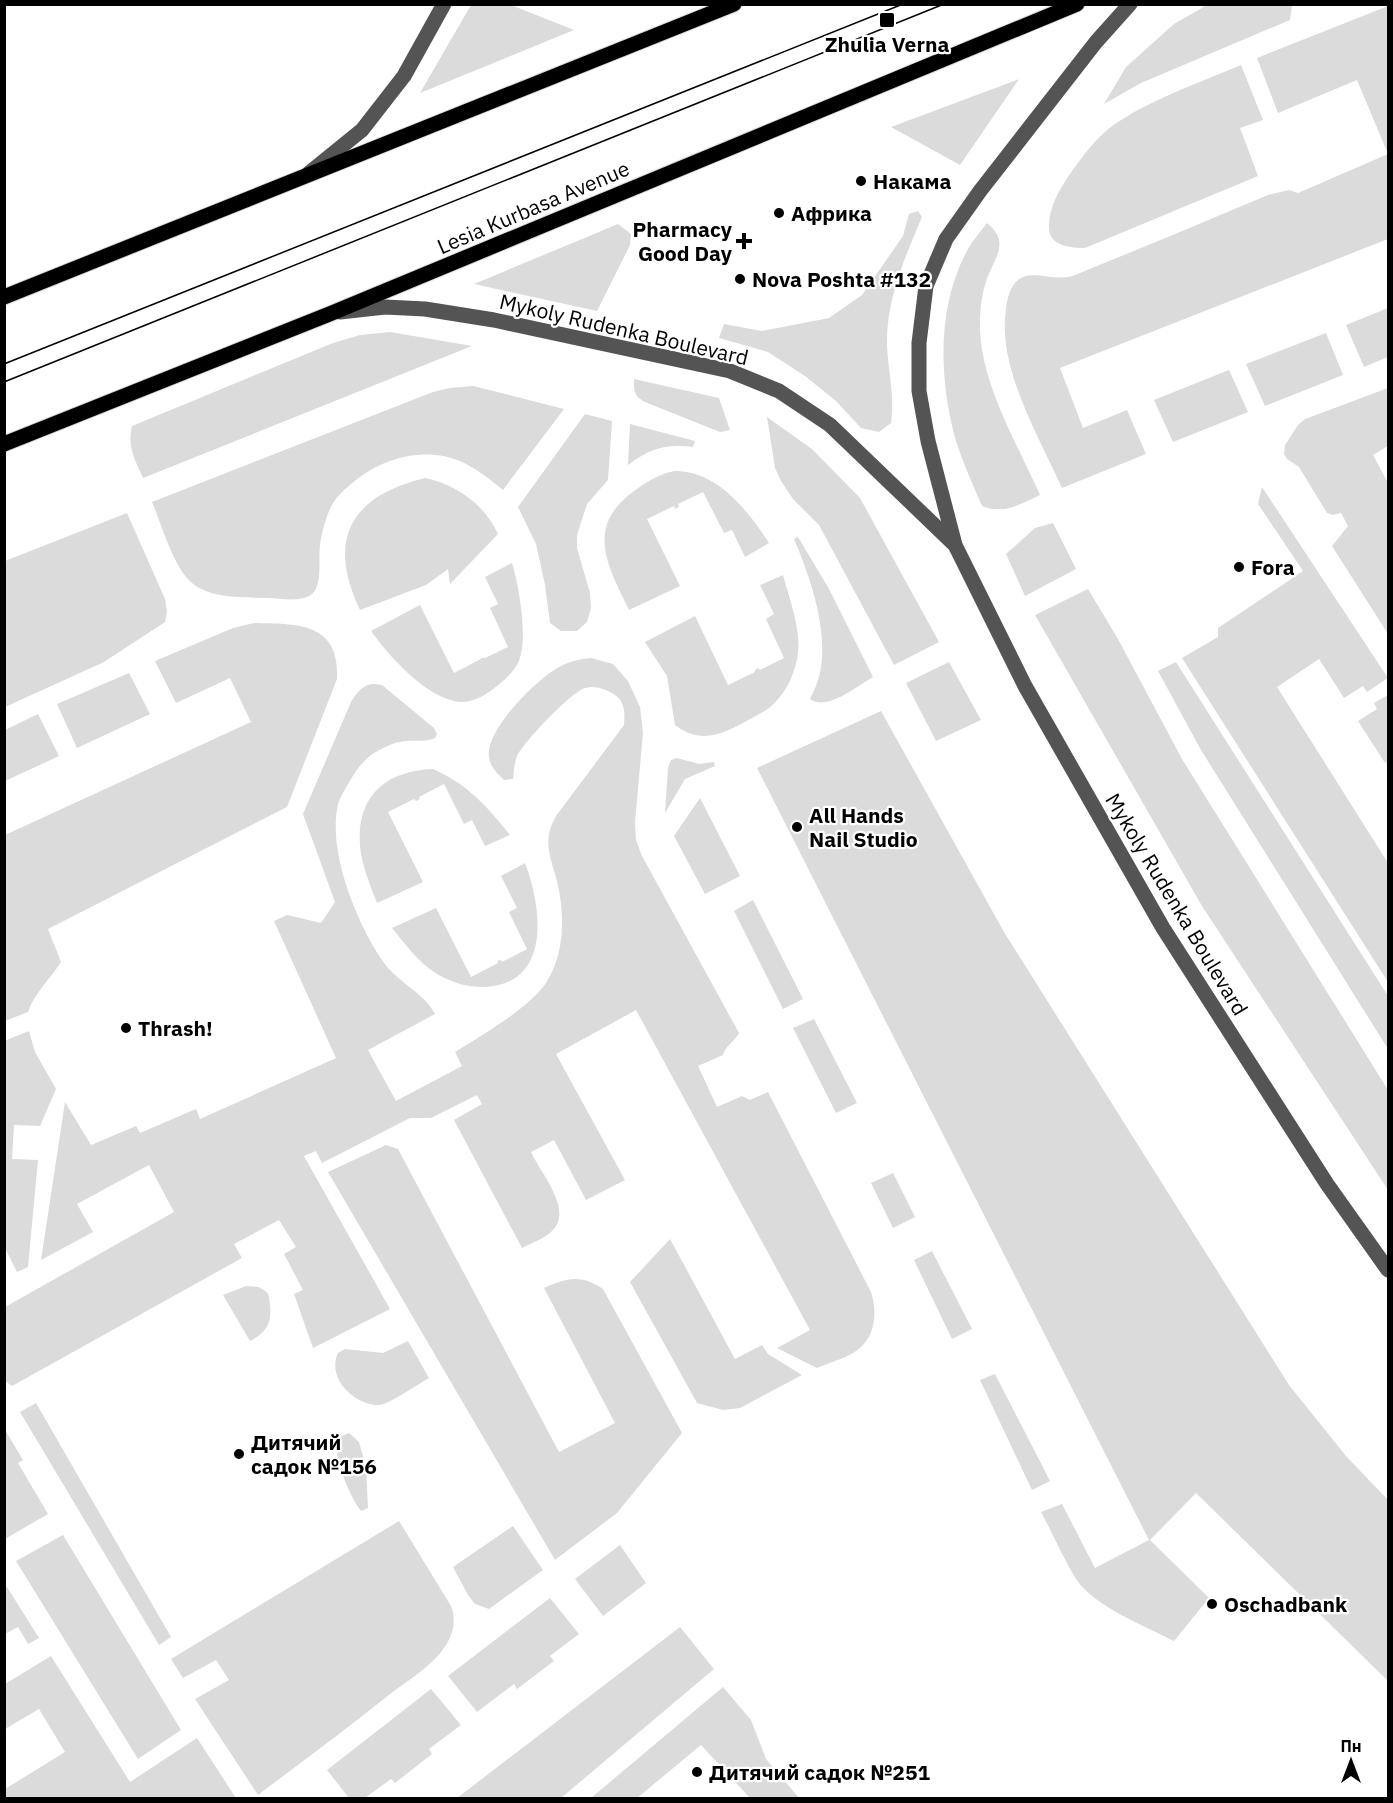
<svg xmlns="http://www.w3.org/2000/svg" width="1393" height="1803" viewBox="0 0 1393 1803" font-family="'IBM Plex Sans',sans-serif">
<rect width="100%" height="100%" fill="#fff"/>
<!-- green -->
<path fill="#dbdbdb" d="M 471,5 L 511,5 L 574,30 L 420,93 Z
M 1207,5 L 1292,5 L 1290,20 L 1141,83 L 1104,104 L 1126,67 L 1174,24 Z
M 1388,6 L 1388,239 L 1060,368 L 1083,428 L 1127,410 L 1146,454 L 1062,488 C 1038,435 997,367 1006,309 C 1007,299 1010,286 1018,280 C 1032,268 1056,283 1075,275 C 1139,249 1204,222 1268,195 L 1289,190 L 1298,193 L 1388,154 L 1357,80 L 1278,113 L 1257,58 Z
M 1241,65 L 1263,120 L 1240,128 L 1258,176 L 1085,248 C 1071,248 1050,246 1049,229 C 1048,209 1059,190 1070,174 C 1082,157 1095,139 1112,126 C 1147,101 1201,82 1241,65 Z
M 1019,79 L 960,165 L 891,127 Z
M 918,211 L 922,217 C 905,257 886,300 887,345 C 888,371 895,396 891,423 L 879,432 L 861,428 L 836,401 L 805,376 L 768,352 L 719,338 L 724,324 L 762,331 L 829,318 L 862,295 L 903,236 L 909,214 Z
M 987,223 C 1013,244 991,261 985,285 C 981,298 980,312 980,326 C 980,382 1018,445 1040,495 C 1021,504 1003,515 982,506 C 973,485 963,463 956,441 C 939,380 936,307 968,249 C 973,240 981,231 987,223 Z
M 618,224 L 631,234 L 630,245 L 597,311 L 474,284 Z
M 1388,308 L 1388,357 L 1364,367 L 1346,325 Z
M 390,332 L 472,346 L 143,478 C 135,460 127,447 132,426 L 333,343 L 360,335 Z
M 1326,333 L 1343,375 L 1265,406 L 1246,364 Z
M 1229,370 L 1248,412 L 1173,442 L 1154,400 Z
M 634,379 L 719,398 L 730,430 L 720,432 L 645,402 C 634,396 634,392 634,379 Z
M 473,386 L 564,409 L 503,490 C 491,480 477,469 462,462 C 428,446 384,457 356,480 C 346,488 334,498 329,511 C 325,521 321,535 320,546 C 318,560 323,584 312,594 C 301,603 280,598 267,598 C 244,597 211,599 192,583 C 173,567 162,525 152,502 L 433,392 L 450,388 Z
M 1388,388 L 1388,446 L 1373,455 L 1388,483 L 1388,634 L 1332,546 L 1348,526 L 1341,513 L 1333,515 L 1327,513 L 1299,467 L 1287,459 L 1284,454 L 1285,445 L 1298,425 L 1305,419 Z
M 585,414 L 612,421 L 608,480 L 587,504 L 577,535 L 577,548 L 590,593 L 591,608 L 587,622 L 577,631 L 561,631 L 550,623 L 545,585 L 536,544 L 518,507 Z
M 767,417 L 812,449 L 860,498 L 939,642 L 894,665 L 819,525 L 793,499 L 781,481 L 775,468 Z
M 630,424 L 695,441 L 693,447 C 665,444 651,448 628,465 Z
M 675,471 C 718,471 748,511 769,543 L 745,557 L 732,530 L 724,533 L 703,492 L 678,504 L 679,507 L 675,509 L 674,506 L 647,519 L 680,586 L 629,610 C 607,564 585,527 634,491 C 648,481 659,474 675,471 Z
M 425,478 C 456,484 485,505 498,534 L 450,584 L 448,569 L 426,585 L 360,610 C 326,539 351,496 425,478 Z
M 1262,487 L 1388,678 L 1367,692 L 1363,686 L 1344,698 L 1319,659 L 1277,687 L 1388,863 L 1388,982 L 1182,658 L 1218,637 L 1218,628 L 1303,571 L 1258,504 Z
M 127,513 L 165,599 L 167,611 L 165,622 L 104,662 L 5,707 L 5,561 Z
M 1053,523 L 1076,569 L 1025,596 L 1006,554 L 1035,528 Z
M 798,537 L 829,589 L 873,677 C 857,686 826,712 810,699 C 813,692 817,685 819,677 C 830,634 811,579 794,539 Z
M 512,563 C 519,586 529,641 518,663 C 512,675 499,685 489,692 C 479,699 466,704 454,701 C 423,694 389,656 371,631 L 420,605 L 454,673 L 481,659 L 481,658 L 485,658 L 508,647 L 490,608 L 498,604 L 485,577 Z
M 783,575 C 789,597 801,630 798,653 C 796,669 789,687 778,699 C 772,708 761,713 752,718 C 725,733 702,746 675,725 L 667,676 L 645,642 L 695,616 L 728,685 L 755,672 L 755,670 L 758,668 L 760,670 L 784,658 L 766,619 L 774,614 L 760,585 Z
M 1088,589 L 1118,639 L 1182,759 L 1388,1090 L 1388,1190 L 1202,906 L 1035,615 Z
M 254,623 C 297,624 340,622 337,679 L 287,807 L 48,929 L 61,962 C 51,978 33,995 28,1012 L 5,1021 L 5,835 L 251,722 L 230,678 L 176,703 L 155,661 L 233,628 Z
M 591,658 L 613,664 L 628,681 L 640,707 L 643,733 L 635,822 L 636,840 L 642,856 L 739,1033 C 734,1042 726,1045 723,1055 L 698,1066 L 717,1107 L 742,1096 L 750,1100 L 768,1092 L 871,1292 C 877,1310 876,1333 861,1347 C 851,1357 831,1362 817,1368 L 777,1348 L 810,1330 L 636,1010 L 556,1054 L 625,1180 L 586,1200 L 554,1140 L 531,1152 C 541,1174 575,1211 551,1232 C 544,1239 531,1243 522,1248 L 454,1120 L 482,1104 L 477,1095 L 431,1118 L 410,1118 L 322,1163 L 316,1151 L 304,1156 L 390,1309 L 313,1348 L 294,1294 L 303,1290 L 284,1254 L 296,1247 L 279,1220 L 234,1244 L 242,1258 L 12,1386 L 5,1381 L 5,1307 L 174,1212 L 149,1165 L 77,1204 L 93,1232 L 41,1260 L 65,1102 L 91,1145 L 136,1126 L 140,1133 L 196,1109 L 200,1119 L 336,1058 L 274,921 L 287,915 L 321,923 L 335,902 L 303,814 L 351,702 C 359,689 366,681 382,685 L 434,728 L 437,734 L 435,738 C 424,743 412,739 400,742 C 392,743 381,749 374,753 C 363,760 355,772 348,784 C 345,790 340,797 338,804 C 327,852 357,924 384,963 C 398,982 425,994 435,1014 L 368,1050 L 396,1101 L 462,1066 L 455,1052 C 481,1036 529,1008 546,983 C 565,954 565,914 557,881 C 550,855 542,841 556,816 L 624,725 C 625,712 625,700 612,693 C 604,689 595,685 585,688 C 571,692 524,742 517,756 C 514,763 514,772 513,779 L 504,780 C 497,773 490,767 489,757 C 484,731 538,678 559,667 C 570,661 580,659 591,658 Z
M 949,662 L 981,720 L 936,741 L 906,683 Z
M 1176,662 L 1388,996 L 1388,1049 L 1201,750 L 1158,671 Z
M 129,673 L 150,714 L 77,748 L 57,704 Z
M 1388,695 L 1388,761 L 1385,763 L 1358,721 L 1377,709 L 1374,703 Z
M 881,711 L 1004,932 L 1289,1385 L 1346,1456 L 1388,1500 L 1388,1681 L 1196,1493 L 1150,1540 L 1209,1598 L 1174,1641 C 1145,1626 1095,1607 1076,1579 C 1063,1558 1053,1534 1041,1512 L 1062,1504 L 1095,1568 L 1149,1540 L 757,768 Z
M 38,714 L 59,756 L 5,781 L 5,730 Z
M 677,758 L 699,764 L 714,762 L 715,766 L 685,779 L 665,813 L 668,768 L 671,760 Z
M 433,769 C 467,784 487,806 510,835 L 485,846 L 472,820 L 464,824 L 444,784 L 419,797 L 420,799 L 416,801 L 414,799 L 388,812 L 423,882 L 377,903 C 371,887 364,871 361,854 C 353,801 381,771 433,769 Z
M 700,798 L 740,876 L 705,894 L 674,836 Z
M 525,863 C 542,907 552,984 485,987 C 466,987 453,983 437,974 C 419,963 405,944 392,928 L 436,908 L 471,977 L 498,963 L 497,961 L 501,960 L 502,962 L 527,949 L 509,912 L 517,908 L 501,876 Z
M 753,900 L 803,999 L 783,1009 L 734,911 Z
M 814,1019 L 857,1103 L 836,1113 L 793,1028 Z
M 29,1031 L 35,1052 L 56,1089 L 40,1126 L 14,1125 L 12,1159 L 38,1160 L 28,1267 L 17,1272 L 5,1248 L 4,1041 Z
M 386,1145 L 398,1149 L 559,1452 L 615,1423 L 544,1288 C 567,1278 581,1274 603,1289 L 682,1433 L 617,1513 L 555,1560 L 328,1172 Z
M 893,1173 L 915,1217 L 893,1228 L 871,1183 Z
M 670,1239 L 735,1359 L 762,1345 L 768,1354 L 802,1375 L 740,1408 L 723,1410 L 697,1403 L 630,1282 Z
M 932,1251 L 972,1329 L 952,1339 L 914,1260 Z
M 246,1286 L 259,1287 L 268,1293 C 273,1316 272,1330 250,1341 L 223,1295 Z
M 408,1341 L 429,1378 C 420,1383 389,1404 380,1405 C 355,1406 326,1378 338,1353 L 345,1349 L 383,1353 Z
M 995,1374 L 1050,1481 L 1032,1490 L 980,1380 Z
M 36,1403 L 171,1637 L 159,1645 L 20,1412 Z
M 4,1428 L 23,1460 L 18,1463 L 48,1514 L 5,1539 Z
M 349,1433 L 359,1442 L 366,1467 L 368,1508 L 361,1511 C 347,1492 337,1462 335,1439 Z
M 399,1521 L 451,1606 C 456,1620 454,1632 446,1645 C 434,1664 412,1678 394,1691 C 349,1727 303,1761 258,1795 L 195,1699 L 229,1680 L 216,1660 L 183,1678 L 171,1659 Z
M 513,1526 L 543,1570 L 489,1609 L 475,1604 L 468,1595 L 453,1567 Z
M 63,1535 L 181,1730 L 138,1759 L 16,1561 Z
M 620,1545 L 646,1583 L 603,1616 L 575,1579 Z
M 7,1587 L 39,1638 L 28,1644 L 18,1627 L 5,1634 L 5,1588 Z
M 550,1598 L 579,1634 L 550,1656 L 554,1661 L 517,1689 L 514,1684 L 477,1712 L 448,1676 Z
M 680,1627 L 714,1669 L 561,1798 L 457,1798 Z
M 51,1656 L 130,1782 L 197,1738 L 236,1798 L 5,1798 L 5,1789 L 65,1752 L 39,1709 L 5,1729 L 5,1684 Z
M 723,1687 L 751,1720 L 766,1759 L 799,1798 L 750,1798 L 701,1745 L 637,1798 L 591,1798 Z
M 431,1689 L 461,1725 L 429,1749 L 432,1754 L 395,1783 L 391,1779 L 365,1798 L 349,1798 L 327,1770 Z"/>
<g fill="none" stroke-linecap="round" stroke-linejoin="round">
<!-- major casing -->
<g stroke="#dbdbdb" stroke-width="17">
<path id="major" d="M 4,297 L 734,4
M 4,444 L 332,313 L 1077,4"/>
</g>
<!-- minor -->
<path stroke="#545454" stroke-width="15" d="M 1130,4 L 1096,42 L 980,191 L 946,239 L 926,286 L 919,343 L 919,391 L 928,441 L 955,545 L 1025,686 L 1163,928 L 1327,1184 L 1388,1270
M 309,173 L 362,130 L 404,76 L 444,4
M 340,312 L 385,307 L 425,309 L 494,320 L 730,371 L 779,391 L 830,425 L 955,545"/>
<!-- major -->
<use href="#major" stroke="#000" stroke-width="15"/>
<!-- tram -->
<path stroke="#000" stroke-width="1.5" d="M 4,364 L 903,4
M 4,382 L 944,4"/>
</g>
<!-- markers -->
<g fill="#000" stroke="#fff" stroke-width="2">
<rect x="879" y="12" width="16" height="16" rx="3"/>
<circle cx="861" cy="181" r="6"/>
<circle cx="779" cy="213" r="6"/>
<path d="M741 232h6v6h6v6h-6v6h-6v-6h-6v-6h6z"/>
<circle cx="740" cy="279" r="6"/>
<circle cx="1239" cy="567" r="6"/>
<circle cx="797" cy="827" r="6"/>
<circle cx="126" cy="1028" r="6"/>
<circle cx="239" cy="1454" r="6"/>
<circle cx="1212" cy="1604" r="6"/>
<circle cx="697" cy="1772" r="6"/>
</g>
<g text-anchor="middle" dominant-baseline="central" stroke-width="4.5" stroke-linejoin="round" paint-order="stroke">
<!-- poi labels -->
<g font-size="21" font-weight="bold" fill="#000" stroke="#fff" text-anchor="start">
<text x="887" y="44" text-anchor="middle">Zhulia Verna</text>
<text x="873" y="181">Накама</text>
<text x="791" y="213">Африка</text>
<text x="732" y="229" text-anchor="end">Pharmacy<tspan x="732" dy="24">Good Day</tspan></text>
<text x="752" y="279">Nova Poshta #132</text>
<text x="1251" y="567">Fora</text>
<text x="809" y="815">All Hands<tspan x="809" dy="24">Nail Studio</tspan></text>
<text x="138" y="1028">Thrash!</text>
<text x="251" y="1442">Дитячий<tspan x="251" dy="24">садок №156</tspan></text>
<text x="1224" y="1604">Oschadbank</text>
<text x="709" y="1772">Дитячий садок №251</text>
</g>
<!-- street labels -->
<g font-size="21" fill="#000" stroke="#fff">
<text transform="translate(533 207) rotate(-23)">Lesia Kurbasa Avenue</text>
<text transform="translate(624 329) rotate(13)">Mykoly Rudenka Boulevard</text>
<text transform="translate(1177 904) rotate(59)">Mykoly Rudenka Boulevard</text>
</g>
</g>
<!-- border -->
<rect width="1393" height="1803" fill="none" stroke="#000000" stroke-width="12"/>
<!-- north arrow -->
<g transform="translate(1351 1761)" stroke="#ffffff" stroke-width="4.5" paint-order="stroke">
<path d="M0-4.5L10 22L0 15L-10 22Z" fill="#000000"/>
<text y="-9" font-size="16" font-weight="bold" text-anchor="middle" fill="#000000">Пн</text>
</g>
</svg>
